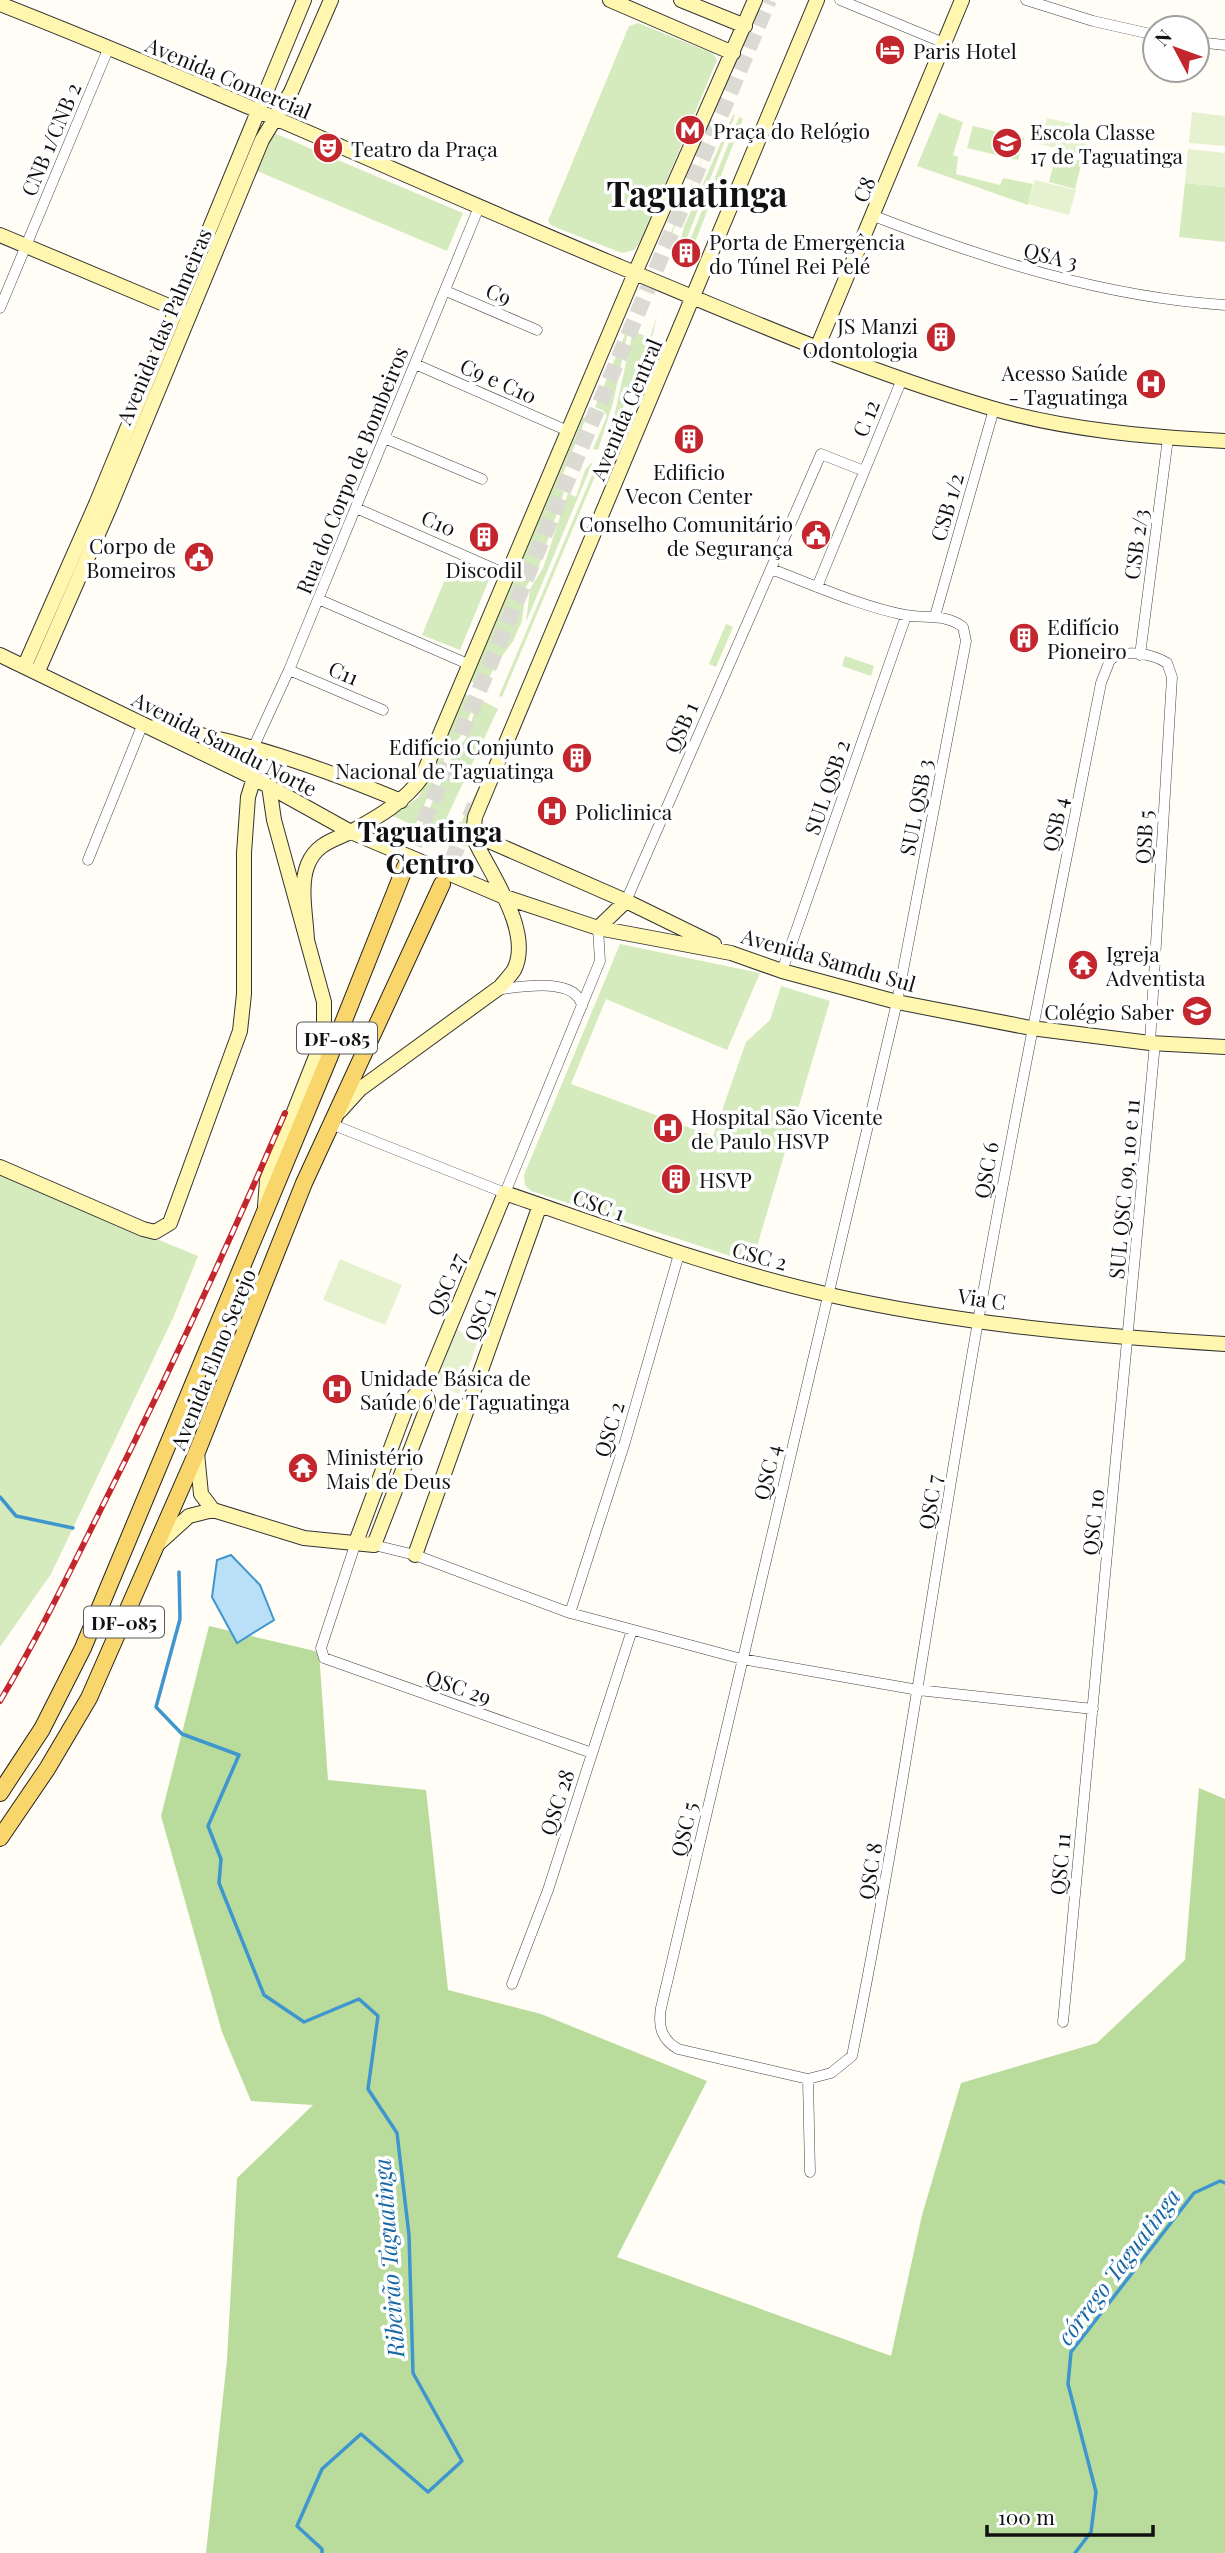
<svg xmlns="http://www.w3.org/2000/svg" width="1225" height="2553" viewBox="0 0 1225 2553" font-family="'Playfair Display',serif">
<rect width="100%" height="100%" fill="#fffdf5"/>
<!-- green -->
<path fill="#d5ebbd" d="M 638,23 L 712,53 L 717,60 L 642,239 L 634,250 L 622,253 L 552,226 L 548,221 L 629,26 Z
M 721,113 L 673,231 L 669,249 L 665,247 Z
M 939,113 L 963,122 L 953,155 L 958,157 L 956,174 L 1000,185 L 1003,178 L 1033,184 L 1028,205 L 917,166 Z
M 733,115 L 735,115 L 680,256 L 677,255 L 684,227 Z
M 739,117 L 743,119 L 692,250 L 687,248 Z
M 973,126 L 1024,138 L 1018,160 L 967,148 Z
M 274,133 L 463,213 L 447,251 L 257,171 Z
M 1056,155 L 1082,161 L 1075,189 L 1049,182 Z
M 1185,183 L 1225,187 L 1225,242 L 1179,237 Z
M 657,315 L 653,334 L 603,457 L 600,456 L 614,417 L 633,331 L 650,338 Z
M 630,322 L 613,403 L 598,450 L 593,449 L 607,416 L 604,411 L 595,407 Z
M 583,417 L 586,418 L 557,488 L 564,492 L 539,566 L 526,587 L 522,621 L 513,641 L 497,663 L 484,687 L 470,681 Z
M 591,463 L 592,464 L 526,622 L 530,589 L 543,568 L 568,493 L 576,497 L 585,470 Z
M 595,468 L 598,469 L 502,697 L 499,696 Z
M 453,560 L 491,575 L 460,650 L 422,635 Z
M 726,624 L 733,627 L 716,667 L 709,664 Z
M 845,656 L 874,666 L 871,676 L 842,666 Z
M 465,692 L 470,700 L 471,712 L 462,734 L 447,753 L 415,826 L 393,816 L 419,797 Z
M 483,701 L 498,709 L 438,836 L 421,828 L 453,755 L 468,735 L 476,705 Z
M 488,768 L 472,813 L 478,849 L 451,843 Z
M 620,944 L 760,973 L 727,1050 L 606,999 L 571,1084 L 713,1136 L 746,1042 L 770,1020 L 781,986 L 830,1001 L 752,1263 L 531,1191 L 525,1185 L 524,1175 Z
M 0,1175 L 198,1256 L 173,1318 L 51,1574 L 0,1647 Z"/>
<!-- forest -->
<path fill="#b9dc9c" d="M 209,1626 L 319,1652 L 328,1780 L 426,1790 L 448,1990 L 541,2014 L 707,2081 L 617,2257 L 891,2356 L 922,2215 L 961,2083 L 1097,2043 L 1185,1960 L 1199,1788 L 1225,1799 L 1225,2553 L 206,2553 L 227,2360 L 237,2178 L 313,2105 L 251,2101 L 222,2032 L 161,1816 Z"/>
<!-- pitch -->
<path fill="#e6f2cf" d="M 1192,112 L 1225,116 L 1225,146 L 1189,143 Z
M 1047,118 L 1090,128 L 1083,155 L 1040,144 Z
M 1188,149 L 1225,153 L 1225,187 L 1185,183 Z
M 1035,180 L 1076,190 L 1069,215 L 1028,204 Z
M 340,1259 L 402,1285 L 385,1325 L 323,1300 Z
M 456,1330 L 479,1338 L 459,1394 L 435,1384 Z"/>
<!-- water -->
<path fill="#b9e0f7" stroke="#3f96cf" stroke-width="2" d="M 231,1555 L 260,1585 L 274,1620 L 237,1643 L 212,1597 L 217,1560 Z"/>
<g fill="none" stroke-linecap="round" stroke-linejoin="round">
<!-- stream -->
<path stroke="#3f96cf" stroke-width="3.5" d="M 0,1497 L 16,1516 L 73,1528
M 179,1572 L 180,1619 L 156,1707 L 182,1734 L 239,1755 L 208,1826 L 221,1859 L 219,1883 L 264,1995 L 304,2022 L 359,1999 L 378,2016 L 368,2089 L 397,2133 L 409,2235 L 413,2373 L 462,2461 L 428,2492 L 361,2434 L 322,2469 L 297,2526 L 322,2549 L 322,2553
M 1075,2553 L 1091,2532 L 1096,2492 L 1068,2384 L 1071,2352 L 1194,2193 L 1220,2181 L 1225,2183"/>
<!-- primary-tunnel -->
<path stroke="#dbdad3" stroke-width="16" stroke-dasharray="16 8" stroke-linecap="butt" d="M 405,867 L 769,0
M 442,884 L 475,805"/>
<!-- street casing -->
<g stroke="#444" stroke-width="11">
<path id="street" d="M 840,0 L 944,43
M 1026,0 L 1093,21 L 1155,35
M 1197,42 L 1225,45
M 874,216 C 987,260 1104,297 1225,305
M 446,291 L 537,330
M 0,308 L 109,47
M 415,364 L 568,431
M 384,438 L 482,479
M 356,508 L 506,574
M 771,569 C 814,585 860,606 905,615 C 925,619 945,613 963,627 L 966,641 L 897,1002 L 661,2008 C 658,2026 661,2039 678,2049 L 808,2079 L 831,2073 L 852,2056 C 902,1811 935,1563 979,1316 C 1016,1104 1060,894 1101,683 L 1110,660 C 1124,648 1153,654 1167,663 L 1172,677 L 1150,1043
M 817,587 L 902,379
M 318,599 L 468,664
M 935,616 L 994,409
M 1140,655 L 1168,438
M 289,670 L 383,710
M 254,778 L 254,746 L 289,670 L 479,207
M 88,860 L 142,726
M 626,901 L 821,454 L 864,471
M 782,971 L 906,616
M 496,990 C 518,987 576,976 582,1006
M 331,1124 L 505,1193 L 600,961 L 598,928
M 356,1542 L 321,1648 L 324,1658 L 592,1753
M 374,1545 L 415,1555 L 570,1613 L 742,1659 L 918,1690 L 1093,1709
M 570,1613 L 625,1442 L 679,1254
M 512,1984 L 548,1890 L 632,1630
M 1063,2022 L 1155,1043
M 808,2079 L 810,2172"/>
</g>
<!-- secondary casing -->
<g stroke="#333" stroke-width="16">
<path id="secondary" d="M 610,0 L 733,53
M 681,0 L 745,26
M 0,4 C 206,85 407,177 611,263 C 736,315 861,370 991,408 C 1067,430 1147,437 1225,441
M 0,235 L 183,312
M 817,348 L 962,0
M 0,655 L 254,778 L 351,832 L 502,896 L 598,928 L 731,953 L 782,971 L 897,1002 L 1031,1028 L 1150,1043 L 1225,1047
M 25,665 L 96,504 L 304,0
M 38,671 L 109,509 L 262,140 L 291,92 L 331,0
M 155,727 C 241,739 322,768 401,801
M 473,834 L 626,901 L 714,944
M 598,928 L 626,901
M 307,940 C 306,917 299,885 308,864 C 317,842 336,840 354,830 C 380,816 405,801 422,777 L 635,273 L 755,0
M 340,1111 L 360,1089 L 500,987 C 504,982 510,976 514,970 C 533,933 492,876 476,843 L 473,834 L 475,817 L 817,0
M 0,1167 L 143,1229 L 155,1232 L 170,1223 L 240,1031 L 244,994 L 244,853 L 248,797 L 254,778
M 265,1206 L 267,1180 L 324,1036 L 324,1002 L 274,820 L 269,786
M 197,1453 L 201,1494 L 213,1510
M 356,1542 L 406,1408 L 415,1395 L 423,1391 L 505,1193 C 613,1230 719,1270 830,1295 C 959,1324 1093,1336 1225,1344
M 159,1543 L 189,1516 L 213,1510 L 304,1538 L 374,1545 L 427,1408 L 428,1400 L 423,1391
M 415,1555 L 540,1205"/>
</g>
<!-- primary casing -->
<g stroke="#222" stroke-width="18">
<path id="primary" d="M 0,1793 L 42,1729 L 83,1648 L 329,1058 L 405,867
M 0,1838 L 47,1769 L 89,1698 L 197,1452 L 304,1183 L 442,884"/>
</g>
<!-- street -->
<use href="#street" stroke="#fff" stroke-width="10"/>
<!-- secondary -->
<use href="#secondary" stroke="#fff6b0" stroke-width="14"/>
<!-- primary -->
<use href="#primary" stroke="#f9d66b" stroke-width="16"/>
<!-- rail casing -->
<g stroke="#c4262e" stroke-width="6">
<path id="rail" d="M 0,1701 C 39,1636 72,1567 106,1499 C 170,1372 229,1243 285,1113"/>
</g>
<!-- rail -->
<use href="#rail" stroke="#fff" stroke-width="3.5" stroke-dasharray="10" stroke-linecap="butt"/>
</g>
<!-- icons -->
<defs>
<g id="hotel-disc" transform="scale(1.575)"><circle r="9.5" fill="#c4262e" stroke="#fff"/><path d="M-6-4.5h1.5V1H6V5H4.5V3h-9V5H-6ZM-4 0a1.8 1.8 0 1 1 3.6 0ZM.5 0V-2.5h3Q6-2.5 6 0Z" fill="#fff"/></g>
<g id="metro-disc" transform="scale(1.575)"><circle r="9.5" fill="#c4262e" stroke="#fff"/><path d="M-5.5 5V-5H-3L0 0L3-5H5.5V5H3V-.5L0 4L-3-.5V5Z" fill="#fff"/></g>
<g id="school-disc" transform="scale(1.575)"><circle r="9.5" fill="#c4262e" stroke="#fff"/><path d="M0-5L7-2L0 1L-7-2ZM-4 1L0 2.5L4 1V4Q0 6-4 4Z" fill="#fff"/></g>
<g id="theatre-disc" transform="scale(1.575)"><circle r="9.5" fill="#c4262e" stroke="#fff"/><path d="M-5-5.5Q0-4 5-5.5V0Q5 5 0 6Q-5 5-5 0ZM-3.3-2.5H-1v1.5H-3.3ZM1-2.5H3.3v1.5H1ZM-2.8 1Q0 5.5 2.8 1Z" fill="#fff"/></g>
<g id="building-disc" transform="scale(1.575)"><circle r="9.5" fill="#c4262e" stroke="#fff"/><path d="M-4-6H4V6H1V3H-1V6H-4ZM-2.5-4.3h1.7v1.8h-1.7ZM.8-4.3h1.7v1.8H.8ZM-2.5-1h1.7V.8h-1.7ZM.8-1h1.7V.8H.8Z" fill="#fff"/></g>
<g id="hospital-disc" transform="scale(1.575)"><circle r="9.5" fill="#c4262e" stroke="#fff"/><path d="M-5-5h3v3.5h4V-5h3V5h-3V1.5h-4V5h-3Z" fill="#fff"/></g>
<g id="civic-disc" transform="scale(1.575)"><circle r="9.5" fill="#c4262e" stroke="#fff"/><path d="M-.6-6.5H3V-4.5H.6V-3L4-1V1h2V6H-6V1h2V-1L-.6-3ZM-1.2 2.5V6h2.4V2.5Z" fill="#fff"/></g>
<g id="temple-disc" transform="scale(1.575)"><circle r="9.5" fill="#c4262e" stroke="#fff"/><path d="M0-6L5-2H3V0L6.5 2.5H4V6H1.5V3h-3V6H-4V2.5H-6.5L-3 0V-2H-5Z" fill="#fff"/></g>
</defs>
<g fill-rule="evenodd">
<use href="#hotel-disc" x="890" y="50"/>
<use href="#metro-disc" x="690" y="130"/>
<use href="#school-disc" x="1007" y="143"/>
<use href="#theatre-disc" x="328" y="148"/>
<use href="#building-disc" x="686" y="253"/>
<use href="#building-disc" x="941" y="337"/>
<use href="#hospital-disc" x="1151" y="384"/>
<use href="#building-disc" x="689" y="439"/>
<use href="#civic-disc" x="816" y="535"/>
<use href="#building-disc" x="484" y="537"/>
<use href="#civic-disc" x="199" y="557"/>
<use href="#building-disc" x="1024" y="638"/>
<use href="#building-disc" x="577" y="758"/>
<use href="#hospital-disc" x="552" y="811"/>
<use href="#temple-disc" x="1083" y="965"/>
<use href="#school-disc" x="1197" y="1011"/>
<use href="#hospital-disc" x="668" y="1128"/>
<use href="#building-disc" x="676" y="1179"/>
<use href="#hospital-disc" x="337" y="1389"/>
<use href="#temple-disc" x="303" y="1468"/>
</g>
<g text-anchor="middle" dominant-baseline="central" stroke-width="7" stroke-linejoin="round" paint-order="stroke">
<!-- shield labels -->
<g fill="#fff" stroke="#585858" stroke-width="2">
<rect x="297" y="1022.5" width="80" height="31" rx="5"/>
<rect x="84" y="1606.5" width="80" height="31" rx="5"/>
</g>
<g font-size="19" font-weight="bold" fill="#111">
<text x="337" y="1038">DF-085</text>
<text x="124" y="1622">DF-085</text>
</g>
<!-- poi labels -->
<g font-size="21" fill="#111" stroke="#fff" text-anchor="start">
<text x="913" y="50">Paris Hotel</text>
<text x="713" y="130">Praça do Relógio</text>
<text x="1030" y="131">Escola Classe<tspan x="1030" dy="24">17 de Taguatinga</tspan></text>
<text x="351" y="148">Teatro da Praça</text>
<text x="709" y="241">Porta de Emergência<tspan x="709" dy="24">do Túnel Rei Pelé</tspan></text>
<text x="918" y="325" text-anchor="end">JS Manzi<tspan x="918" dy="24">Odontologia</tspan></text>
<text x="1128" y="372" text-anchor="end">Acesso Saúde<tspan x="1128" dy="24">- Taguatinga</tspan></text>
<text x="689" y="471" text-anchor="middle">Edificio<tspan x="689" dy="24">Vecon Center</tspan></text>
<text x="793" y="523" text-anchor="end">Conselho Comunitário<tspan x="793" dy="24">de Segurança</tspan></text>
<text x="176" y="545" text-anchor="end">Corpo de<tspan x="176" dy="24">Bomeiros</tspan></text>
<text x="484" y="569" text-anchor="middle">Discodil</text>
<text x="1047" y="626">Edifício<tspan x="1047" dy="24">Pioneiro</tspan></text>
<text x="554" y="746" text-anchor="end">Edifício Conjunto<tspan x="554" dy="24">Nacional de Taguatinga</tspan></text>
<text x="575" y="811">Policlinica</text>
<text x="1106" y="953">Igreja<tspan x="1106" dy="24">Adventista</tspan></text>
<text x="1174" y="1011" text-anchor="end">Colégio Saber</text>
<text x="691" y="1116">Hospital São Vicente<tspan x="691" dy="24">de Paulo HSVP</tspan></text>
<text x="699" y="1179">HSVP</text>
<text x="360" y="1377">Unidade Básica de<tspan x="360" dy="24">Saúde 6 de Taguatinga</tspan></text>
<text x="326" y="1456">Ministério<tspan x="326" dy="24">Mais de Deus</tspan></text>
</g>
<!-- street labels -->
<g font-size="21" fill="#111" stroke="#fff">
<text transform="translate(229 77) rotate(23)">Avenida Comercial</text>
<text transform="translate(50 139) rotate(-67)">CNB 1/CNB 2</text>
<text transform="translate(863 189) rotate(-68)">C8</text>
<text transform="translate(1051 255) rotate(14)">QSA 3</text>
<text transform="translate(499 293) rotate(23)">C9</text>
<text transform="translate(163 326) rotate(-67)">Avenida das Palmeiras</text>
<text transform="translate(499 380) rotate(24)">C9 e C10</text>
<text transform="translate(625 409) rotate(-67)">Avenida Central</text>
<text transform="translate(865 418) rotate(-68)">C 12</text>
<text transform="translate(351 470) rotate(-68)">Rua do Corpo de Bombeiros</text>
<text transform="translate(946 507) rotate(-74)">CSB 1/2</text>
<text transform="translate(439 522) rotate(23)">C10</text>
<text transform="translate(1135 544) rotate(-82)">CSB 2/3</text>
<text transform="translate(344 672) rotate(23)">C11</text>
<text transform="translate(680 727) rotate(-66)">QSB 1</text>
<text transform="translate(225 743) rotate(27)">Avenida Samdu Norte</text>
<text transform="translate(826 787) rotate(-71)">SUL QSB 2</text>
<text transform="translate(915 807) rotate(-79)">SUL QSB 3</text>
<text transform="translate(1054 824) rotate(-78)">QSB 4</text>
<text transform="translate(1143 837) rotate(-87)">QSB 5</text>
<text transform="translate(829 959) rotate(16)">Avenida Samdu Sul</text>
<text transform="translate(985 1170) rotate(-80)">QSC 6</text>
<text transform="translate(1123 1189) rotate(-85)">SUL QSC 09, 10 e 11</text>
<text transform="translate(599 1204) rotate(20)">CSC 1</text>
<text transform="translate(760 1255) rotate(15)">CSC 2</text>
<text transform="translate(445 1284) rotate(-67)">QSC 27</text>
<text transform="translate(982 1298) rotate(8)">Via C</text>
<text transform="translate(479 1314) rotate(-70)">QSC 1</text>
<text transform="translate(212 1359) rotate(-68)">Avenida Elmo Serejo</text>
<text transform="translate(608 1429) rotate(-73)">QSC 2</text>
<text transform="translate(766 1472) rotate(-76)">QSC 4</text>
<text transform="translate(929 1502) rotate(-81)">QSC 7</text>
<text transform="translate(1092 1522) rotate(-84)">QSC 10</text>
<text transform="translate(459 1686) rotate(19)">QSC 29</text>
<text transform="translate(556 1802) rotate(-72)">QSC 28</text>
<text transform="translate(683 1829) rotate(-77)">QSC 5</text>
<text transform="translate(1059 1864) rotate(-85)">QSC 11</text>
<text transform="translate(869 1871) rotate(-81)">QSC 8</text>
</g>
<!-- water labels -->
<g font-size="23" font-style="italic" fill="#1768a6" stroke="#fff">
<text transform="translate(388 2258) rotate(-94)">Ribeirão Taguatinga</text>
<text transform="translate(1118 2266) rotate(-53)">córrego Taguatinga</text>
</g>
<!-- district labels -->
<g font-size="28" font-weight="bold" fill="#111" stroke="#fff">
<text x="430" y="830">Taguatinga<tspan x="430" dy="32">Centro</tspan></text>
</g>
<!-- town labels -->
<g font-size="35" font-weight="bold" fill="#111" stroke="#fff">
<text x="697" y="192">Taguatinga</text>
</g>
</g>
<!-- north arrow -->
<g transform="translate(1176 49) rotate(311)"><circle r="33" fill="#ffffff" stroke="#a0a0a0" stroke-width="2"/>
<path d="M0-5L12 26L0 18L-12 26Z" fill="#c4262e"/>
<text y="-10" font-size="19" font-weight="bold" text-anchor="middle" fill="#111111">N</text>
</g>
<!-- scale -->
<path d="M987 2525v10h166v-10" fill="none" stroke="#111111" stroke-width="3.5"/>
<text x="998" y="2525" font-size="21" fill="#111111" stroke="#ffffff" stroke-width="5" paint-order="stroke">100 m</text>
</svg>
